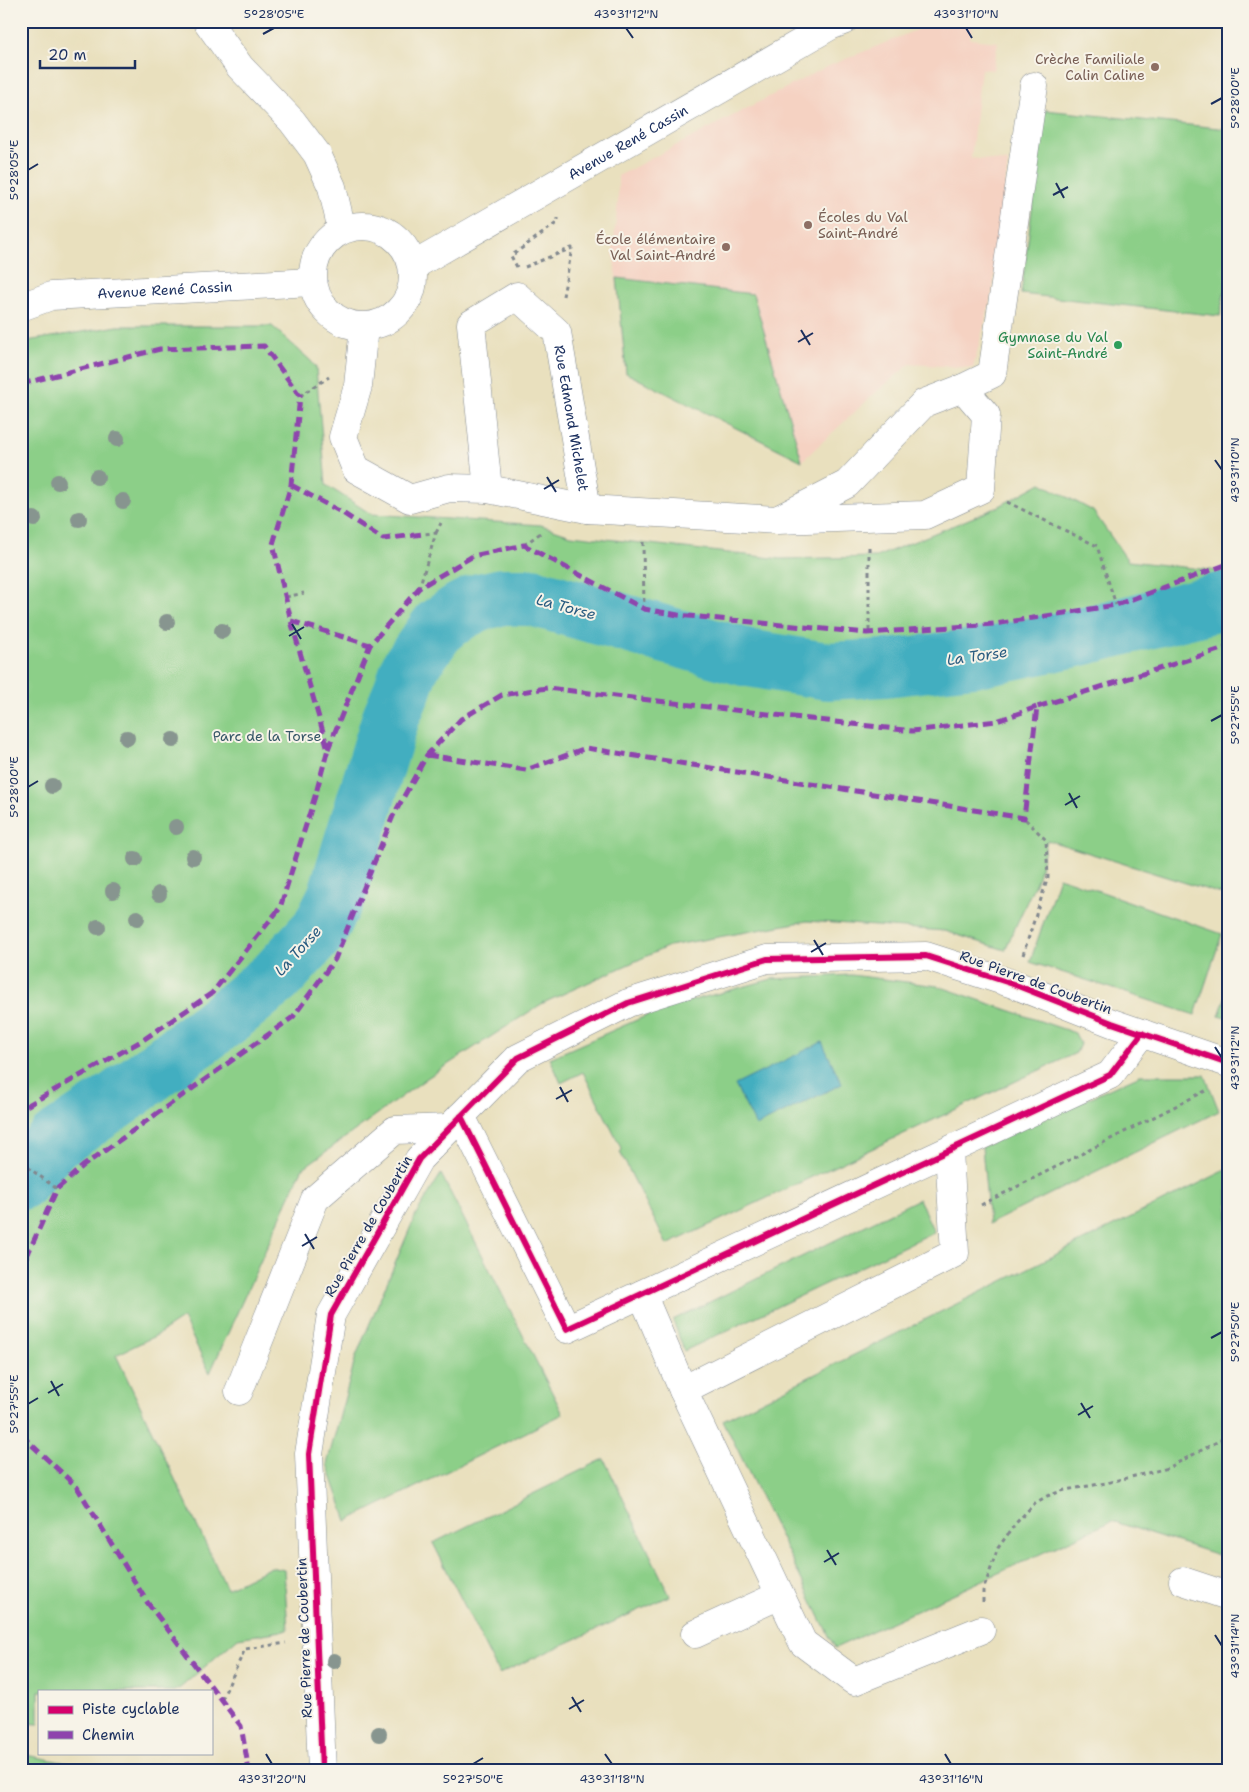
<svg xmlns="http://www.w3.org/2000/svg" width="1249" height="1792" viewBox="0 0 1249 1792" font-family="'Shantell Sans',sans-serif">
<rect width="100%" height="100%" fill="#f7f3e8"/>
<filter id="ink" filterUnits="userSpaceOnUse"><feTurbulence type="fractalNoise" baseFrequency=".02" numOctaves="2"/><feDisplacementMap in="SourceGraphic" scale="10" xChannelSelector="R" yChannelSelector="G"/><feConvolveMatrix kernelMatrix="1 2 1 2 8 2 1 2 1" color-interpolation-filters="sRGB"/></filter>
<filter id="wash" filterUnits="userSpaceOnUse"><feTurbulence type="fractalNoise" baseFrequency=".0096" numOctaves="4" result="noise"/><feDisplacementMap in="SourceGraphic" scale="20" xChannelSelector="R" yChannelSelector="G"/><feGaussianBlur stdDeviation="1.12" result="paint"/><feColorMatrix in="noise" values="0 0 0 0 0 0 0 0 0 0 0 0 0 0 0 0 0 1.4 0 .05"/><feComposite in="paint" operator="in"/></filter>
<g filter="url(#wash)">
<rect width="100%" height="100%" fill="#e9e0be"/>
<!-- built -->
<path fill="#f5d2c2" d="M 938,21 L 973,21 L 970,39 L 998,42 L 993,70 L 981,69 L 971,158 L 1008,162 L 993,290 L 973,368 L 910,364 L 874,394 L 802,461 L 626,373 L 613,248 L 618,202 L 618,176 L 824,68 Z"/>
<!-- green -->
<path fill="#8ccf88" stroke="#547f73" d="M 1045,110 L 1228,129 L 1228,271 L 1220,316 L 1021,294 Z
M 617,278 L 753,294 L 802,461 L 626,373 Z
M 118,326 L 272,326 L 311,361 L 316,368 L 326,485 L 371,514 L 541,525 L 571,535 L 781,559 L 876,557 L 996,508 L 1041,483 L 1093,511 L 1128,561 L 1228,572 L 1228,896 L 1047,840 L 1038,877 L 1005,950 L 945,931 L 807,921 L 669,946 L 543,1003 L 427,1078 L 302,1169 L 210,1373 L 183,1318 L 159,1334 L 116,1355 L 227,1589 L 271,1567 L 284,1570 L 288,1630 L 238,1638 L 180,1688 L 174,1691 L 39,1691 L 39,1724 L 21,1723 L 21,342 Z
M 1059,877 L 1222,934 L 1195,1015 L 1030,962 Z
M 851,975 L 938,986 L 1075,1033 L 1080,1044 L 1076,1053 L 667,1245 L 620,1152 L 622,1150 L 583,1072 L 561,1083 L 550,1058 L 664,1008 L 772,979 Z
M 1228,989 L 1228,1019 L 1219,1016 Z
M 1140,1075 L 1205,1075 L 1219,1111 L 989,1224 L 982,1147 Z
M 1228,1169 L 1228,1558 L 1112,1521 L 835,1648 L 723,1420 Z
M 441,1174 L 563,1414 L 347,1521 L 327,1464 L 356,1356 L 416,1214 Z
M 919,1199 L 934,1232 L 684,1351 L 673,1320 Z
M 604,1459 L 670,1596 L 499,1674 L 433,1543 Z
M 21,1754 L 92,1768 L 93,1771 L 21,1771 Z"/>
<!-- water -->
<path fill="#42aec0" stroke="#2e6e8f" d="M 822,1042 L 842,1084 L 756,1126 L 735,1085 Z"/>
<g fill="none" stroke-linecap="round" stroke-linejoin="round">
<!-- river -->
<path stroke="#42aec0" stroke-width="58" d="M 21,1181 L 41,1156 L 55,1141 L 115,1101 L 227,1017 L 277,976 L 320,929 L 336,897 L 391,717 L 402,691 L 410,667 L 439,626 L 461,611 L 479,602 L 502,597 L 532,597 L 748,658 L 827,671 L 886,668 L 982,657 L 1076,638 L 1228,600"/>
</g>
</g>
<g filter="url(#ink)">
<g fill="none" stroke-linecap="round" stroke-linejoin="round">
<!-- minor casing -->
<g stroke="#82888e" stroke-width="29">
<g id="minor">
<path d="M 207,21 L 240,67 L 292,121 L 317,154 L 332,187 L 342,230"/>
<circle cx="363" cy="276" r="50"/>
<path id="s1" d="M 413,266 L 830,26 L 843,21"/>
<path id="s2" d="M 21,307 L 51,296 L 312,282"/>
<path d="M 364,327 L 358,386 L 343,437 L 356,469 L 410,499 L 449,488 L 488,489 L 587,509 L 777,520 L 925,515 L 981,489 L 986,415 L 963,388 L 924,403 L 847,484 L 777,520"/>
<path d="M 963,388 L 992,374 L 1034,86"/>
<path id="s3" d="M 488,489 L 471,324 L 517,296 L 557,332 L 587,509"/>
<path d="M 461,1116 L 567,1329 L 1110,1075 L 1142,1033"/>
<path d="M 642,1294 L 683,1390 L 955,1253 L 949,1151"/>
<path d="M 683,1390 L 803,1643 L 854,1681 L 981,1630"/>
<path d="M 239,1391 L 315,1199 L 395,1130 L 449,1128"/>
<path d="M 1183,1581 L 1228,1596"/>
<path d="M 695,1634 L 780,1595"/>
<path d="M 322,1771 L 309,1454 L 331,1315 L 419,1159 L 518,1058 L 628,1003 L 767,959 L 926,956 L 1013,984 L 1112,1023 L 1228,1063"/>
</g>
</g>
<!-- path -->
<path stroke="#82888e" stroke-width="3" stroke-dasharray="4 4" stroke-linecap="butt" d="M 517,267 L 511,256 L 558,222 L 558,218
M 525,267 L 572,248 L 563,296
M 300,396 L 329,377
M 1007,502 L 1097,546 L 1116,605
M 436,533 L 441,523
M 643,542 L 644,609
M 524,545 L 542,532
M 869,547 L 869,632
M 419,588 L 436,533 L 423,534
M 286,597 L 304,593
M 1023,955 L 1048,877 L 1046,840 L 1024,818
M 21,1162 L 57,1189
M 981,1205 L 1209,1089
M 983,1602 L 983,1591 L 998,1548 L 1016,1523 L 1035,1503 L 1047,1496 L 1065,1490 L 1106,1483 L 1168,1468 L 1228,1436
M 222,1699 L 245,1649 L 286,1643"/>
<!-- minor -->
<use href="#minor" stroke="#fff" stroke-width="28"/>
<!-- quiet -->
<path stroke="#8e44ad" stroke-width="5" stroke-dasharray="10 5" stroke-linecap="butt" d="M 21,384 L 160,349 L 264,346 L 300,396 L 291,485 L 273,544 L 291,621 L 328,749 L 316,793 L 280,908 L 212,993 L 143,1040 L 21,1109
M 291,485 L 341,512 L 383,539 L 423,534
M 291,621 L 370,645 L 419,588 L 473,556 L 524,545 L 644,609 L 678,615 L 867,633 L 995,624 L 1116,605 L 1228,564
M 328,749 L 370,645
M 427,755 L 526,770 L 586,748 L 1024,818 L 1037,707 L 1228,647
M 21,1271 L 22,1267 L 57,1189 L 83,1166 L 293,1017 L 335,959 L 393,816 L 427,755 L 461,719 L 502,695 L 547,688 L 912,731 L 997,721 L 1037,707
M 21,1435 L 77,1487 L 147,1602 L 241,1726 L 249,1771"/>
<!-- cycleway casing -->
<g stroke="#f7f3e8" stroke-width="9">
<path id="cycleway" d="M 461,1116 L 567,1329 L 1110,1075 L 1142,1033
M 322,1771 L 309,1454 L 331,1315 L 419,1159 L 518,1058 L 628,1003 L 767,959 L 926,956 L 1013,984 L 1112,1023 L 1228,1063"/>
</g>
<!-- cycleway -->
<use href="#cycleway" stroke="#d6006c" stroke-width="6"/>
</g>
<!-- trees -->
<g fill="#87958f">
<circle cx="117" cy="439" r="8"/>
<circle cx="97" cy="477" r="8"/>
<circle cx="58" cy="482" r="8"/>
<circle cx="123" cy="501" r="8"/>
<circle cx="34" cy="519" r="8"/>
<circle cx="79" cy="519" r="8"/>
<circle cx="167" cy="622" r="8"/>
<circle cx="222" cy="631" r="8"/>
<circle cx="127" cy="738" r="8"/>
<circle cx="173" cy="740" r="8"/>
<circle cx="52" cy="786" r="8"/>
<circle cx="176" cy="827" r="8"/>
<circle cx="193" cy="857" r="8"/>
<circle cx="135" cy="859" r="8"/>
<circle cx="113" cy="891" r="8"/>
<circle cx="159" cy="894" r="8"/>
<circle cx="137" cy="918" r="8"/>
<circle cx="98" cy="927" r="8"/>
<circle cx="334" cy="1661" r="8"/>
<circle cx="379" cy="1734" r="8"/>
</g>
</g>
<!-- ticks -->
<path fill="none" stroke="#1b2f5e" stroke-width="2" d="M 626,28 L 633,38M 966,28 L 972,38M 263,34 L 274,28M 1211,104 L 1222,98M 28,170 L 38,164M 1056,183 L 1064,198M 1053,195 L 1068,187M 801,330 L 810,345M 798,342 L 813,333M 1215,460 L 1222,470M 547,477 L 556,492M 544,489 L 559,480M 292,624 L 301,639M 289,636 L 304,627M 1211,721 L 1222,715M 28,787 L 38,781M 1069,793 L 1077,808M 1065,805 L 1080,796M 814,940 L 823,955M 811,952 L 826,943M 1215,1047 L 1222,1058M 560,1087 L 568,1102M 556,1099 L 572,1090M 305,1234 L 314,1249M 302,1246 L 317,1237M 1211,1338 L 1222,1332M 51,1381 L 59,1396M 48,1393 L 63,1384M 1081,1403 L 1090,1418M 28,1404 L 38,1398M 1078,1415 L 1093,1406M 827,1550 L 836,1565M 824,1562 L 839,1553M 1215,1635 L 1222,1646M 572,1697 L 581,1712M 569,1709 L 584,1700M 266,1754 L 272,1764M 605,1754 L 612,1764M 945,1754 L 951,1764M 473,1764 L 483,1758"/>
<!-- markers -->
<g fill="#8d6e63" stroke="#f7f3e8" stroke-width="2">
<circle cx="1155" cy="67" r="5"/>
<circle cx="808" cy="225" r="5"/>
<circle cx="726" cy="247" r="5"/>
</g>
<circle fill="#2e9e5b" stroke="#f7f3e8" stroke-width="2" cx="1118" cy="345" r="5"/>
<g text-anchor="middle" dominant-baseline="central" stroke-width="4" stroke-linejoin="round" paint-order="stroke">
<!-- education labels -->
<g font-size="14" fill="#785e54" stroke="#f7f3e8" text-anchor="end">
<text x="1145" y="59">Crèche Familiale<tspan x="1145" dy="16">Calin Caline</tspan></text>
<text x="818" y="217" text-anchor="start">Écoles du Val<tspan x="818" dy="16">Saint-André</tspan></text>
<text x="716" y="239">École élémentaire<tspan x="716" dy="16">Val Saint-André</tspan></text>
</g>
<!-- street labels -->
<g font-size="14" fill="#1b2f5e" stroke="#f7f3e8">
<text stroke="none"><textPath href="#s1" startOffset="248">Avenue René Cassin</textPath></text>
<text stroke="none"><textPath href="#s2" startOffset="146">Avenue René Cassin</textPath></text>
<text stroke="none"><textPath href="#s3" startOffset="361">Rue Edmond Michelet</textPath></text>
<text transform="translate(1036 982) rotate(20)">Rue Pierre de Coubertin</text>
<text transform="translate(368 1226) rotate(-60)">Rue Pierre de Coubertin</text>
<text transform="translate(304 1638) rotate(-92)">Rue Pierre de Coubertin</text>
</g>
<!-- leisure labels -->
<g font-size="14" fill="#27864d" stroke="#f7f3e8" text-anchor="end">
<text x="1108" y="337">Gymnase du Val<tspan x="1108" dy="16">Saint-André</tspan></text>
</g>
<!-- park labels -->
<g font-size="14" fill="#375768" stroke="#f7f3e8">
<text x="267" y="736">Parc de la Torse</text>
</g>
<!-- water labels -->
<g font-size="15" font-style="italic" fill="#295b80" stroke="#f7f3e8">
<text transform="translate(566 607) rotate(15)">La Torse</text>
<text transform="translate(977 656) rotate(-8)">La Torse</text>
<text transform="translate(298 951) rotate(-48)">La Torse</text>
</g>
</g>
<!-- margin -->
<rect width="1249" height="1792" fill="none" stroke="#f7f3e8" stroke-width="55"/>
<!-- legend -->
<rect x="38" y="1690" width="175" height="65" fill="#f7f3e8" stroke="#9fa5b1"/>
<rect x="48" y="1706" width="25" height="8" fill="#d6006c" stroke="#9fa5b1"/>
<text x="82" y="1714" font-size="15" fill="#1b2f5e">Piste cyclable</text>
<rect x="48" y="1731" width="25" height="8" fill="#8e44ad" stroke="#9fa5b1"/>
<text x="82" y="1740" font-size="15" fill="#1b2f5e">Chemin</text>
<!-- scale -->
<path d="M40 60v8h95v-8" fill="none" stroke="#1b2f5e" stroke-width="2.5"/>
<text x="48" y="60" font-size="15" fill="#1b2f5e" stroke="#f7f3e8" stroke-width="4" paint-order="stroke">20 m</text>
<rect x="28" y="28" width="1194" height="1736" fill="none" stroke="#1b2f5e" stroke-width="2"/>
<g font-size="12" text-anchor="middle" fill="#1b2f5e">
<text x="274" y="18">5°28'05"E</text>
<text x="626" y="18">43°31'12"N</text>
<text x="966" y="18">43°31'10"N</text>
<text transform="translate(1235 98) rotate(-90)" y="4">5°28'00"E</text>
<text transform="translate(14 170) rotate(-90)" y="4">5°28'05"E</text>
<text transform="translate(1235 470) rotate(-90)" y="4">43°31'10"N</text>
<text transform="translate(1235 715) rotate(-90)" y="4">5°27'55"E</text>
<text transform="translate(14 787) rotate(-90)" y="4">5°28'00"E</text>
<text transform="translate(1235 1058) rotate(-90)" y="4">43°31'12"N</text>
<text transform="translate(1235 1332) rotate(-90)" y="4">5°27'50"E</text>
<text transform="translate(14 1404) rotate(-90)" y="4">5°27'55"E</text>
<text transform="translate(1235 1646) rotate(-90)" y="4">43°31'14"N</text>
<text x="272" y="1783">43°31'20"N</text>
<text x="473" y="1783">5°27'50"E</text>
<text x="612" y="1783">43°31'18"N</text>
<text x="951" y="1783">43°31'16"N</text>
</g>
</svg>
